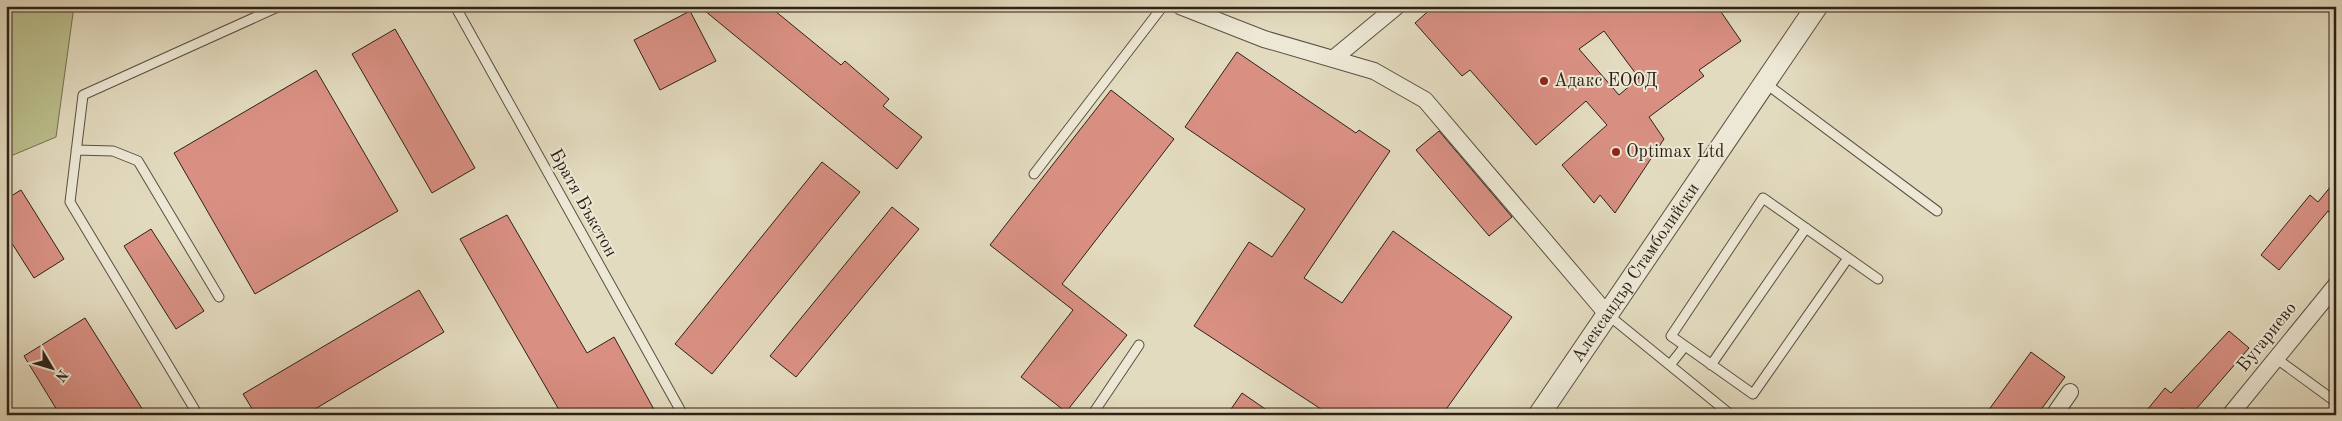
<svg xmlns="http://www.w3.org/2000/svg" width="2342" height="421" viewBox="0 0 2342 421" font-family="'Old Standard TT',serif">
<rect width="100%" height="100%" fill="#e3dbbf"/>
<filter id="stains"><feTurbulence type="fractalNoise" baseFrequency=".004" numOctaves="4"/><feColorMatrix values="0 0 0 0 .2 0 0 0 0 .09 0 0 0 0 .02 0 0 0 .5 -.17"/></filter>
<radialGradient id="worn" r=".72"><stop offset=".6" stop-color="#630" stop-opacity="0"/><stop offset="1" stop-color="#630" stop-opacity=".3"/></radialGradient>
<!-- green -->
<path fill="#bbbe8c" stroke="#747052" d="M 6,6 L 74,6 L 56,137 L 6,158 Z"/>
<!-- building -->
<path fill="#d99083" stroke="#2d2117" fill-rule="evenodd" d="M 699,6 L 769,6 L 841,65 L 845,61 L 889,99 L 883,106 L 922,137 L 897,169 Z
M 1434,6 L 1717,6 L 1741,41 L 1699,70 L 1704,76 L 1649,117 L 1664,139 L 1615,213 L 1600,195 L 1594,203 L 1562,165 L 1607,125 L 1586,101 L 1536,145 L 1470,70 L 1462,76 L 1415,23 ZM 1604,31 L 1639,78 L 1619,95 L 1579,49 Z
M 690,11 L 716,61 L 660,90 L 634,40 Z
M 395,29 L 475,168 L 432,193 L 352,54 Z
M 1237,52 L 1356,133 L 1359,130 L 1390,151 L 1304,278 L 1342,303 L 1393,231 L 1512,317 L 1442,415 L 1330,415 L 1194,326 L 1249,242 L 1272,257 L 1305,209 L 1185,127 Z
M 316,70 L 398,211 L 255,294 L 174,153 Z
M 1111,90 L 1174,139 L 1062,284 L 1127,335 L 1066,412 L 1021,377 L 1073,310 L 990,245 Z
M 1439,131 L 1512,217 L 1489,236 L 1416,150 Z
M 822,162 L 860,192 L 712,374 L 675,344 Z
M 2336,180 L 2336,218 L 2328,211 L 2279,270 L 2261,255 L 2310,195 L 2318,202 Z
M 21,190 L 64,259 L 34,278 L 6,234 L 6,199 Z
M 892,207 L 919,229 L 796,377 L 770,356 Z
M 507,215 L 587,353 L 614,337 L 657,415 L 562,415 L 460,239 Z
M 151,229 L 204,311 L 176,329 L 124,246 Z
M 419,290 L 444,332 L 305,415 L 256,415 L 243,394 Z
M 85,318 L 146,415 L 60,415 L 24,356 Z
M 2229,331 L 2249,348 L 2191,415 L 2182,408 L 2176,415 L 2143,415 L 2165,388 L 2171,393 Z
M 2031,352 L 2065,377 L 2037,415 L 1985,415 Z
M 1242,393 L 1274,415 L 1227,415 Z"/>
<g fill="none" stroke-linecap="round" stroke-linejoin="round">
<!-- service casing -->
<g stroke="#5a5041" stroke-width="11">
<path id="service" d="M 455,6 L 683,415
M 1765,83 L 1937,211
M 76,150 L 113,151 L 138,161 L 219,297
M 1034,174 L 1163,6
M 1848,258 L 1753,394 L 1671,336 L 1763,198 L 1878,279
M 1607,314 L 1731,415
M 2277,359 L 2336,402
M 1670,365 L 1685,346
M 1711,365 L 1806,228
M 198,415 L 70,202 L 83,95 L 280,6
M 1092,415 L 1139,345"/>
</g>
<!-- minor casing -->
<g stroke="#5a5041" stroke-width="18">
<path id="minor" d="M 1180,6 L 1264,39 L 1374,71 L 1425,100 L 1607,314
M 1333,59 L 1397,6
M 2054,415 L 2070,392
M 2230,415 L 2336,285"/>
</g>
<!-- tertiary casing -->
<g stroke="#5a5041" stroke-width="23">
<g id="tertiary">
<path id="s1" d="M 1539,415 L 1817,6"/>
</g>
</g>
<!-- service -->
<use href="#service" stroke="#ede8d5" stroke-width="9"/>
<!-- minor -->
<use href="#minor" stroke="#ede8d5" stroke-width="16"/>
<!-- tertiary -->
<use href="#tertiary" stroke="#ede8d5" stroke-width="21"/>
</g>
<!-- markers -->
<g fill="#8f2418" stroke="#ede8d5" stroke-width="2">
<circle cx="1544" cy="81" r="5"/>
<circle cx="1616" cy="152" r="5"/>
</g>
<g text-anchor="middle" dominant-baseline="central" stroke-width="4" stroke-linejoin="round" paint-order="stroke">
<!-- poi labels -->
<g font-size="18" fill="#2d2117" stroke="#ede8d5" text-anchor="start">
<text x="1554" y="81">Адакс ЕООД</text>
<text x="1626" y="152">Optimax Ltd</text>
</g>
<!-- street labels -->
<g font-size="18" fill="#2d2117" stroke="#ede8d5">
<text transform="translate(583 203) rotate(61)">Братя Бъкстон</text>
<text stroke="none"><textPath href="#s1" startOffset="172">Александър Стамболийски</textPath></text>
<text transform="translate(2267 337) rotate(-51)">Бугариево</text>
</g>
</g>
<!-- margin -->
<rect width="2342" height="421" fill="none" stroke="#e3dbbf" stroke-width="25"/>
<rect x="8" y="8" width="2327" height="406" fill="none" stroke="#2d2117" stroke-width="2.5"/>
<rect x="12" y="12" width="2317" height="396" fill="none" stroke="#2d2117"/>
<!-- north arrow -->
<g transform="translate(52 368) rotate(128)" stroke="#ede8d5" stroke-width="4" paint-order="stroke">
<path d="M0-4L9 19L0 12L-9 19Z" fill="#2d2117"/>
<text y="-8" font-size="14" font-weight="bold" text-anchor="middle" fill="#2d2117">N</text>
</g>
<rect width="100%" height="100%" filter="url(#stains)"/>
<rect width="100%" height="100%" fill="url(#worn)"/>
</svg>
